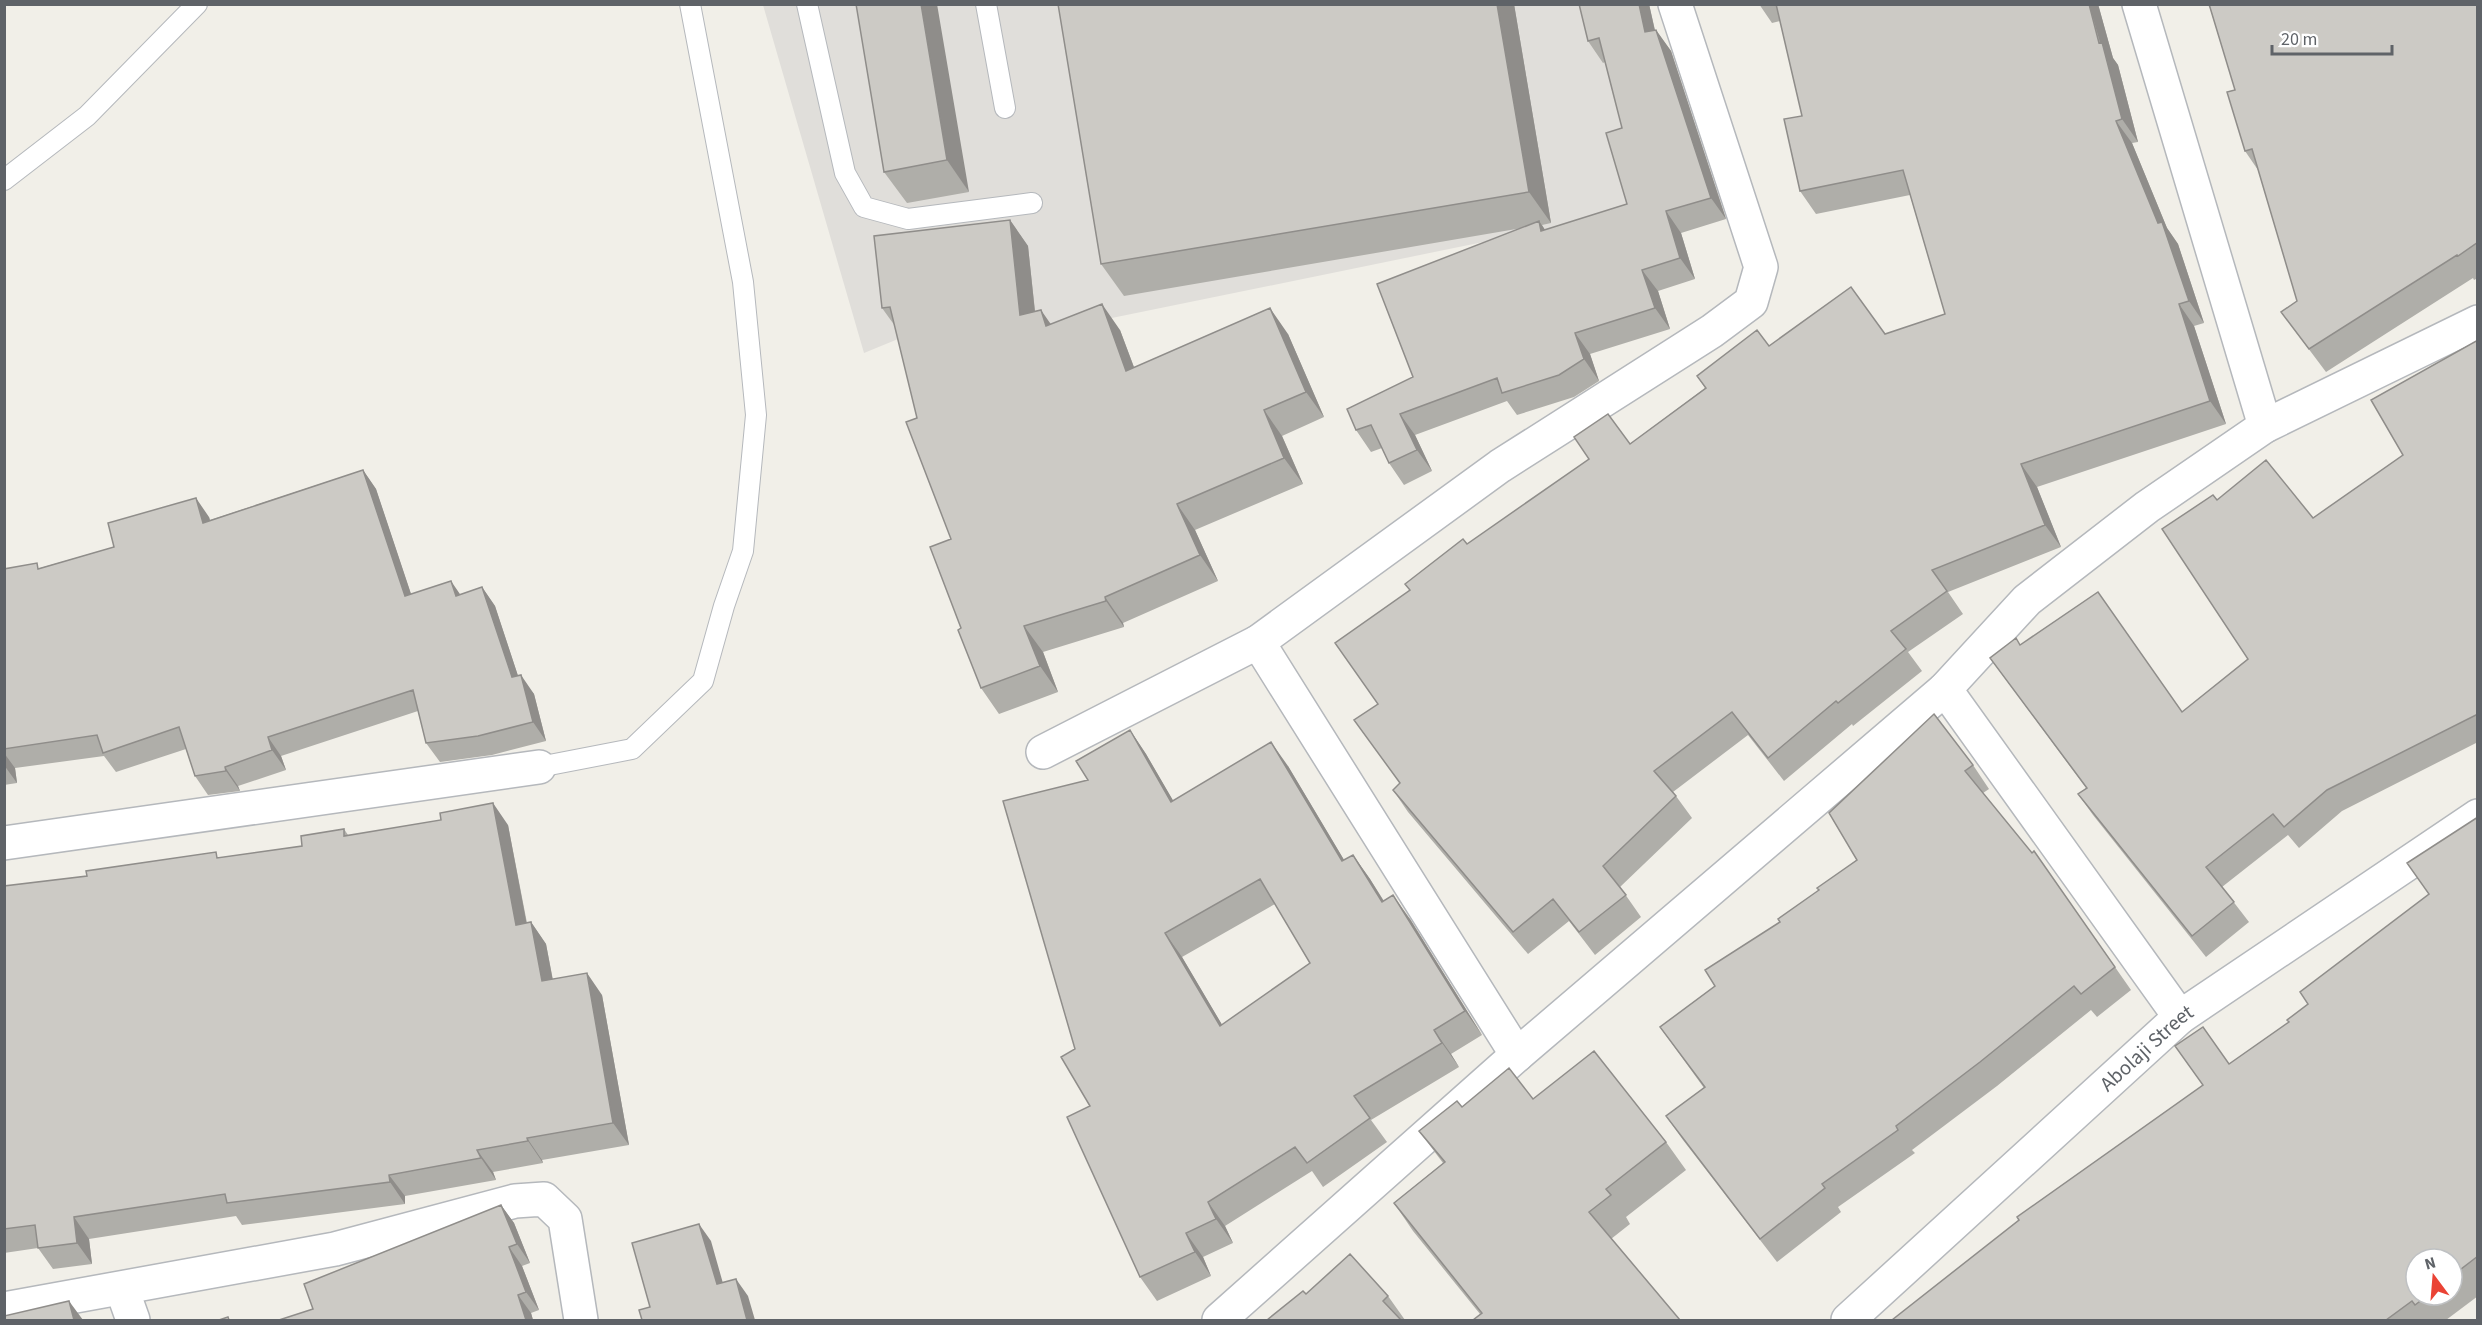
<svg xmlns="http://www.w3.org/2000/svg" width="2482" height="1325" viewBox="0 0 2482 1325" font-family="'Source Sans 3',sans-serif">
<rect width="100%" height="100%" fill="#f1efe8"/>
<!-- industrial -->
<path fill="#e0deda" d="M 763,5 L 1601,5 L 1635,211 L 1097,321 L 920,330 L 864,353 Z"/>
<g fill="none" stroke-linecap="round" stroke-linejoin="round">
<!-- lane casing -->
<g stroke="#b5b8bc" stroke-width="22">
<path id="lane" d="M 807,4 L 845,173 L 864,207 L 908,219 L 1032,203
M 986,4 L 1005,108
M 4,180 L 87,116 L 197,4
M 539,767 L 632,749 L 703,681 L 724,606 L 743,551 L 756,415 L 743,282 L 690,4"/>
</g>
<!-- street casing -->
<g stroke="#b5b8bc" stroke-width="36">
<g id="street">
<path d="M 2139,4 L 2265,426"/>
<path d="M 1258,642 L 1517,1055"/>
<path d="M 1945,689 L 2180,1017"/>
<path d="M 1043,752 L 1258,642 L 1500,466 L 1712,331 L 1751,302 L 1761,267 L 1675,4"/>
<path d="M 4,843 L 539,767"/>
<path d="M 122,1289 L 133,1320"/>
<path d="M 4,1309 L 335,1249 L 515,1201 L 544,1199 L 565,1219 L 581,1320"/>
<path d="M 1219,1320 L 1517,1055 L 1945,689 L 2027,600 L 2147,507 L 2265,426 L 2478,322"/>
<path id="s1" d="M 1848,1320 L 2180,1017 L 2478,816"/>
</g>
</g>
<!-- lane -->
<use href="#lane" stroke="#fff" stroke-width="20"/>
<!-- street -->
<use href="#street" stroke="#fff" stroke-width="33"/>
</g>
<!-- wall -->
<path fill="#afaea9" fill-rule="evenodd" d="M 856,4 L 969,192 L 907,203 L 884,172 Z
M 1058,4 L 1514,4 L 1551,223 L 1542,225 L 1545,230 L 1627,204 L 1622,128 L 1605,62 L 1603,63 L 1588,41 L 1579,4 L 1649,4 L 1655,30 L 1656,30 L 1671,51 L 1726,219 L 1681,233 L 1695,279 L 1658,291 L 1670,329 L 1590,354 L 1599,381 L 1574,397 L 1517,415 L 1507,401 L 1415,435 L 1432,471 L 1404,485 L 1389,463 L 1382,448 L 1371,452 L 1356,430 L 1413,377 L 1522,228 L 1124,296 L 1101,264 Z
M 1759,4 L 2098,4 L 2113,58 L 2118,65 L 2138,142 L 2132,143 L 2167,228 L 2178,244 L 2204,323 L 2194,326 L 2226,424 L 2037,487 L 2061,547 L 1948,592 L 1963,614 L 1908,652 L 1922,671 L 1853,726 L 1852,724 L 1784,781 L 1748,735 L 1673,792 L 1692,818 L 1620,887 L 1641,917 L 1595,955 L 1569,921 L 1528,954 L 1408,812 L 1393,790 L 1400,784 L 1378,704 L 1467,544 L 1630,444 L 1705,388 L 1697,376 L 1769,346 L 1885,334 L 1945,314 L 1910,195 L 1816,214 L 1800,191 L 1802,116 L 1780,21 L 1772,23 Z
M 2207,4 L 2478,4 L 2478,278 L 2474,280 L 2473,278 L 2326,372 L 2281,312 L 2297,301 L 2258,170 L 2245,151 L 2235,90 L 2210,8 Z
M 1010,220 L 1028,246 L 1035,311 L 1051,324 L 1120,330 L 1134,367 L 1288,334 L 1324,417 L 1282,436 L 1303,484 L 1195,530 L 1218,581 L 1123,623 L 1124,627 L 1043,652 L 1058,692 L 999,714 L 981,688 L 961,628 L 951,539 L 895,326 L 882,308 Z
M 2478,340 L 2478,742 L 2342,811 L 2299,848 L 2288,835 L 2222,887 L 2249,922 L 2206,957 L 2093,815 L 2078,794 L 2086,788 L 1990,658 L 2020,645 L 2182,712 L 2248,659 L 2217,500 L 2313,518 L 2403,455 Z
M 363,470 L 376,489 L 411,594 L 460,595 L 482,587 L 495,606 L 518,676 L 534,694 L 546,741 L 492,755 L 440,762 L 426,743 L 418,711 L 281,756 L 286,770 L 238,786 L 240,791 L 208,795 L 195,776 L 186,749 L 116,772 L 104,756 L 15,768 L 17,783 L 4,785 L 4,569 L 40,568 L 114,547 L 209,517 L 210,520 Z
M 1130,730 L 1146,754 L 1173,801 L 1288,766 L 1344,860 L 1353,855 L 1370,879 L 1384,901 L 1410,919 L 1482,1035 L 1451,1054 L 1459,1067 L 1371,1120 L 1387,1142 L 1323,1187 L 1312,1171 L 1225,1226 L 1233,1243 L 1203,1257 L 1211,1276 L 1157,1301 L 1140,1277 L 1075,1049 L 1088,780 ZM 1275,904 L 1310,963 L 1222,1025 L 1182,957 Z
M 1973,765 L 1989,789 L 1983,793 L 2032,853 L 2034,851 L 2131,990 L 2097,1017 L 2091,1010 L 1997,1086 L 1912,1150 L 1915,1153 L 1838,1207 L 1841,1212 L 1777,1262 L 1683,1140 L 1666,1116 L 1704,1088 L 1660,1027 L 1715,986 L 1780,922 Z
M 2478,817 L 2478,1296 L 2446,1320 L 1892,1320 L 2203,1085 L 2229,1064 L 2289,1022 L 2429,894 ZM 2452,1259 L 2452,1295 L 2416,1295 Z
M 508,825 L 527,923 L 531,922 L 546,944 L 553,980 L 602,995 L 629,1145 L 542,1160 L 543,1163 L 493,1172 L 496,1180 L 405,1196 L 405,1204 L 242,1225 L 236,1216 L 89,1239 L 92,1264 L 53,1269 L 38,1248 L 4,1253 L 4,886 L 87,876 L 302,846 L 344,829 L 348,835 Z
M 1533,1099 L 1666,1142 L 1686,1170 L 1626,1217 L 1630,1224 L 1611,1239 L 1480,1314 L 1413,1231 L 1394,1203 L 1443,1163 L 1419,1131 L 1462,1107 Z
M 501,1205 L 514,1223 L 530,1263 L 522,1266 L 539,1310 L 531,1313 L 533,1320 L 279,1320 L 313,1309 Z
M 1306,1294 L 1388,1296 L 1405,1320 L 1267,1320 Z"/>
<!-- shaded-wall -->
<path fill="#8f8d8a" d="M 921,4 L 937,4 L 969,192 L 947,160 Z
M 1497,4 L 1514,4 L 1551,223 L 1529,192 Z
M 1639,4 L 1649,4 L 1660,54 L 1645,32 Z
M 2089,4 L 2098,4 L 2113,58 L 2118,65 L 2138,142 L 2122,119 Z
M 1656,30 L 1671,51 L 1726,219 L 1711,198 Z
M 2116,121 L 2132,143 L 2167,228 L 2178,244 L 2204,323 L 2189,301 Z
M 1666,211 L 1681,233 L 1695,279 L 1680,258 Z
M 1010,220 L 1028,246 L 1038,341 L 1020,315 Z
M 1539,221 L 1554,243 L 1541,231 Z
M 1642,270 L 1658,291 L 1670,329 L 1655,308 Z
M 1102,304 L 1120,330 L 1145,397 L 1126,371 Z
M 2179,304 L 2194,326 L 2226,424 L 2210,401 Z
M 1270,308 L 1288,334 L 1324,417 L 1306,392 Z
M 1041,310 L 1059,336 L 1046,326 Z
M 1575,333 L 1590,354 L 1599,381 L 1584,359 Z
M 1264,410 L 1282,436 L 1303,484 L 1284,458 Z
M 1400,414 L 1415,435 L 1432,471 L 1417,450 Z
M 2021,464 L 2037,487 L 2061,547 L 2045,525 Z
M 363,470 L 376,489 L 418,615 L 405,596 Z
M 196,498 L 209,517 L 216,542 L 203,523 Z
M 1177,504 L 1195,530 L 1218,581 L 1200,555 Z
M 451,581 L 464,600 L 456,596 Z
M 482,587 L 495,606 L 525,697 L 512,677 Z
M 1105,597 L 1123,623 L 1124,627 L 1106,601 Z
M 1024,626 L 1043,652 L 1058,692 L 1040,666 Z
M 521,675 L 534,694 L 546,741 L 533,722 Z
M 1130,730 L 1146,754 L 1188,826 L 1171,802 Z
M 268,737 L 281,756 L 286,770 L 272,750 Z
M 1271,742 L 1288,766 L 1359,885 L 1342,861 Z
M 4,753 L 15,768 L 17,783 L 4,765 Z
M 225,767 L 238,786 L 240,791 L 226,771 Z
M 493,803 L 508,825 L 531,947 L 516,925 Z
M 1353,855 L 1370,879 L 1399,926 L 1382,902 Z
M 1393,895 L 1410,919 L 1482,1035 L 1465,1011 Z
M 531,922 L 546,944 L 557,1003 L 542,981 Z
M 1165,933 L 1182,957 L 1237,1050 L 1220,1026 Z
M 587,973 L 602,995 L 629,1145 L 613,1123 Z
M 1434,1030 L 1451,1054 L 1459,1067 L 1442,1043 Z
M 527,1138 L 542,1160 L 543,1163 L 528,1141 Z
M 477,1150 L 493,1172 L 496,1180 L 481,1158 Z
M 389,1175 L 405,1196 L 405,1204 L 390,1182 Z
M 1208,1202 L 1225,1226 L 1233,1243 L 1216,1219 Z
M 501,1205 L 514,1223 L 530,1263 L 517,1244 Z
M 74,1217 L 89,1239 L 92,1264 L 77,1243 Z
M 699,1224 L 711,1241 L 728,1301 L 717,1284 Z
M 1186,1233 L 1203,1257 L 1211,1276 L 1195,1252 Z
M 509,1247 L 522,1266 L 539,1310 L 526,1292 Z
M 736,1279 L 748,1296 L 755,1320 L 747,1320 Z
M 518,1295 L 531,1313 L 533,1320 L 526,1320 Z
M 69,1301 L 83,1320 L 74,1320 Z"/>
<!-- building -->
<path fill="#cccac5" stroke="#8f8d8a" stroke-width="1.5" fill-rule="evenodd" d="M 856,4 L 921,4 L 947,160 L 884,172 Z
M 1058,4 L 1497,4 L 1529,192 L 1101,264 Z
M 1579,4 L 1639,4 L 1645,32 L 1656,30 L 1711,198 L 1666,211 L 1680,258 L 1642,270 L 1655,308 L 1575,333 L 1584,359 L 1559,375 L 1502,393 L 1497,378 L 1400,414 L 1417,450 L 1389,463 L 1371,425 L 1356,430 L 1347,409 L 1413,377 L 1377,284 L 1539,221 L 1541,231 L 1627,204 L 1606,133 L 1622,128 L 1599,38 L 1588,41 Z
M 1776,4 L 2089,4 L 2099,43 L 2102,42 L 2122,119 L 2116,121 L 2158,223 L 2162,222 L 2189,301 L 2179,304 L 2210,401 L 2021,464 L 2045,525 L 1932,570 L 1947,591 L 1891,631 L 1906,649 L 1838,703 L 1836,701 L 1768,758 L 1732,712 L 1654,771 L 1676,796 L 1603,866 L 1626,895 L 1579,932 L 1553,899 L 1513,932 L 1393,790 L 1400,783 L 1354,720 L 1378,704 L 1335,643 L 1410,590 L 1405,584 L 1463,539 L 1467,544 L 1589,459 L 1574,437 L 1608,414 L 1630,444 L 1706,388 L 1697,376 L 1757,330 L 1769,346 L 1851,287 L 1885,334 L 1945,314 L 1903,170 L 1800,191 L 1784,119 L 1802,116 Z
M 2209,4 L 2478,4 L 2478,242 L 2458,256 L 2457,255 L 2309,349 L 2281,312 L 2297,301 L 2252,149 L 2245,151 L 2227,92 L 2235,90 Z
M 1010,220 L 1020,315 L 1041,310 L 1046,326 L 1102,304 L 1126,371 L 1270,308 L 1306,392 L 1264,410 L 1284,458 L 1177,504 L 1200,555 L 1105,597 L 1106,601 L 1024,626 L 1040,666 L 981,688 L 958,630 L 961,628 L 930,547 L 951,539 L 906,422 L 917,418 L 890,307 L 882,308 L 874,236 Z
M 2478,340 L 2478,714 L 2327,790 L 2284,827 L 2273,814 L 2206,867 L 2234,902 L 2192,936 L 2078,794 L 2087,788 L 1990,658 L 2016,638 L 2020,645 L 2098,592 L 2182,712 L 2248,659 L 2162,529 L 2213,495 L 2217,500 L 2266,460 L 2313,518 L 2403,455 L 2371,400 Z
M 363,470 L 405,596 L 451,581 L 456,596 L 482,587 L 512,677 L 521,675 L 533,722 L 478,736 L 426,743 L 413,690 L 268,737 L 272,750 L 225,767 L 226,771 L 195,776 L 179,727 L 103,753 L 97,735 L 4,749 L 4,569 L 37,563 L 38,569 L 114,547 L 108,523 L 196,498 L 203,523 Z
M 1934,714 L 1973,765 L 1965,771 L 2032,853 L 2034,851 L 2115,967 L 2081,994 L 2074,986 L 1980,1062 L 1896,1126 L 1898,1130 L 1822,1184 L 1825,1188 L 1760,1239 L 1666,1116 L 1705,1087 L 1660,1027 L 1715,986 L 1705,970 L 1780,922 L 1778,919 L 1819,890 L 1817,888 L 1857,860 L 1829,813 Z
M 1130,730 L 1171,802 L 1271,742 L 1342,861 L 1353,855 L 1382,902 L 1393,895 L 1465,1011 L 1434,1030 L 1442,1043 L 1354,1096 L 1370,1118 L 1307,1163 L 1295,1147 L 1208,1202 L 1216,1219 L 1186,1233 L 1195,1252 L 1140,1277 L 1067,1117 L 1090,1106 L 1061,1057 L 1075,1049 L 1003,801 L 1088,780 L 1076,761 ZM 1260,879 L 1310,963 L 1220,1026 L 1165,933 Z
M 493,803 L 516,925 L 531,922 L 542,981 L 587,973 L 613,1123 L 527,1138 L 528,1141 L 477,1150 L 481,1158 L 389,1175 L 390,1182 L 227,1203 L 225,1194 L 74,1217 L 77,1243 L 38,1248 L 35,1225 L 4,1229 L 4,886 L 87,876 L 86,871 L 216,852 L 217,858 L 302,846 L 301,836 L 344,829 L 344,836 L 441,820 L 440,813 Z
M 2478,817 L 2478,1256 L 2452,1276 L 2452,1259 L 2416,1259 L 2416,1295 L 2428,1295 L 2415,1305 L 2412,1301 L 2386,1320 L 1892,1320 L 2019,1220 L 2017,1217 L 2203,1085 L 2175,1046 L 2203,1027 L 2229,1064 L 2289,1022 L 2287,1020 L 2308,1004 L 2300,992 L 2429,894 L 2407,863 Z
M 1594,1051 L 1666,1142 L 1606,1189 L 1611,1195 L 1589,1212 L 1680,1320 L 1473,1320 L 1482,1313 L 1394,1203 L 1445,1162 L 1419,1131 L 1457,1101 L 1462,1107 L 1509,1068 L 1533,1099 Z
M 501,1205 L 517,1244 L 509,1247 L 526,1292 L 518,1295 L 526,1320 L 279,1320 L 313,1309 L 304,1284 Z
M 699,1224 L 717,1284 L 736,1279 L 747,1320 L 642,1320 L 639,1310 L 650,1307 L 632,1243 Z
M 1350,1254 L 1388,1296 L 1383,1301 L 1401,1320 L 1267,1320 L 1303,1291 L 1306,1294 Z
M 69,1301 L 74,1320 L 4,1320 L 4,1316 Z
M 228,1317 L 229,1320 L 219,1320 Z"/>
<g text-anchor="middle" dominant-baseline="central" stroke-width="4.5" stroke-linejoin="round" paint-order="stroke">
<!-- street labels -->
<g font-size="21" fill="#5f6368" stroke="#fff">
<text stroke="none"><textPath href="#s1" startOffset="404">Abolaji Street</textPath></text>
</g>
</g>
<!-- border -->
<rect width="2482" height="1325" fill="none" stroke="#5f6368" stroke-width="12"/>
<!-- north arrow -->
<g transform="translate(2434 1277) rotate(344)"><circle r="28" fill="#ffffff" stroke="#bfc1c3" stroke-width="1.5"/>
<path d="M0-4.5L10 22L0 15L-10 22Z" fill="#ea4335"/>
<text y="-9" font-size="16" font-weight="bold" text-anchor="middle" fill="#5f6368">N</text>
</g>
<!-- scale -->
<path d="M2272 45v9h120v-9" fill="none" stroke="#5f6368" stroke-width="3"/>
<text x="2281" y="45" font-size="18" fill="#5f6368" stroke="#ffffff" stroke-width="4.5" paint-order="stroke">20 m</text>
</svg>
